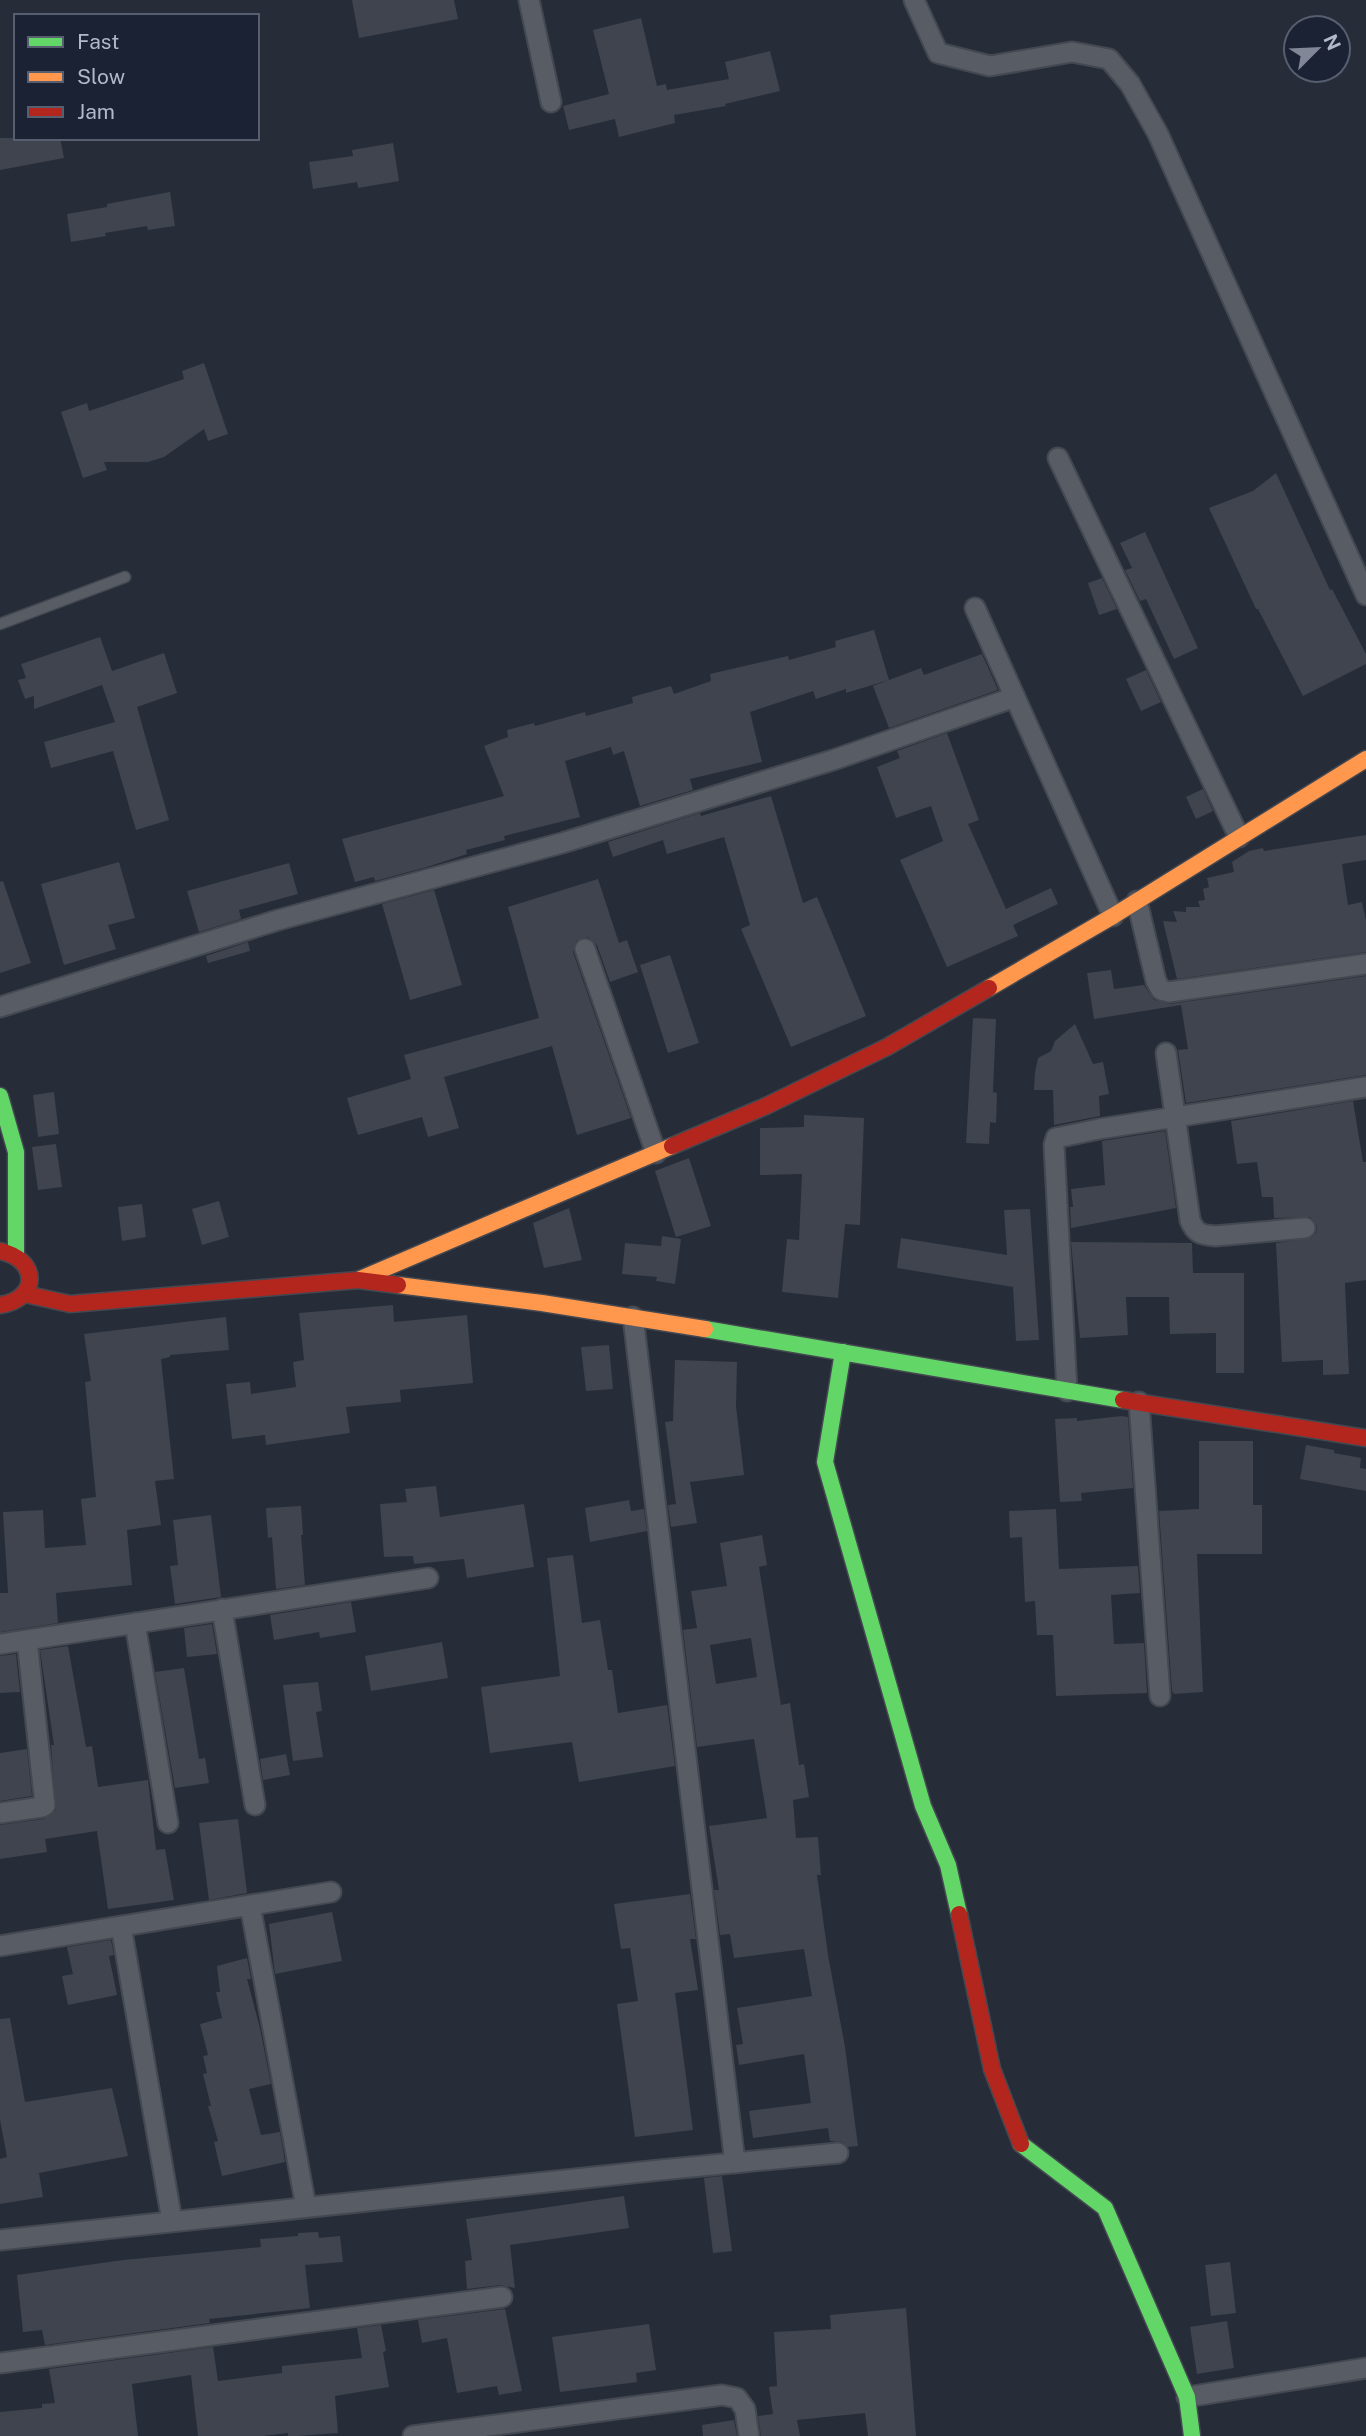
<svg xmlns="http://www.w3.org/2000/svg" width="1366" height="2436" viewBox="0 0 1366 2436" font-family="'Public Sans',sans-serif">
<rect width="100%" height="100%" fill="#272d38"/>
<!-- building -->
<path fill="#3f444e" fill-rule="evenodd" d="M 352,0 L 454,0 L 458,19 L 359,38 Z
M 641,18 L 657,86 L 666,84 L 667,90 L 729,79 L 725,62 L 770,51 L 780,91 L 725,104 L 726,106 L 674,115 L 675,123 L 619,137 L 615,119 L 569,130 L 563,106 L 609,94 L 593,30 Z
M 0,138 L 60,138 L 64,158 L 0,170 Z
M 393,143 L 399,181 L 358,188 L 357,182 L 313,189 L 309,162 L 353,156 L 352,150 Z
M 170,192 L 175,226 L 148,230 L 147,226 L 105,233 L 106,236 L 71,242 L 67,214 L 107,207 L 107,204 Z
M 204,363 L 228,434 L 208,441 L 204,429 L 164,457 L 148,462 L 104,462 L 107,470 L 83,478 L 61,412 L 87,403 L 89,411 L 184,379 L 182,371 Z
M 1276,473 L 1330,590 L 1332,589 L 1366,654 L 1366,664 L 1303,696 L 1258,609 L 1256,609 L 1209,508 L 1253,491 Z
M 1145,532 L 1198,648 L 1174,659 L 1146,599 L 1140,601 L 1125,570 L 1132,568 L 1120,543 Z
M 1102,578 L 1117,609 L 1099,615 L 1088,583 Z
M 874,630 L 889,680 L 846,693 L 846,689 L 816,699 L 813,691 L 750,712 L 762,762 L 690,779 L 693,790 L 640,806 L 624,751 L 613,755 L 611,747 L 565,761 L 580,817 L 504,836 L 505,840 L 466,850 L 467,854 L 427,867 L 375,881 L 374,877 L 355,882 L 342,839 L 504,796 L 484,746 L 508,737 L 507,730 L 534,723 L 535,726 L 585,712 L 586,716 L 633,703 L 632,697 L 671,686 L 674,694 L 711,681 L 710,674 L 788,656 L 789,660 L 836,647 L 835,641 Z
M 100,637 L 112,671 L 164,653 L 177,693 L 137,707 L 169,820 L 136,830 L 113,751 L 51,768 L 44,742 L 115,722 L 102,685 L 34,709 L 34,696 L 25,699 L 18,680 L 26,678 L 21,664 Z
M 982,654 L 998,690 L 889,728 L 873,686 L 921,668 L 924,675 Z
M 1146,670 L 1161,702 L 1141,711 L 1126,679 Z
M 947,733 L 979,820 L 968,824 L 1006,909 L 1051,888 L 1058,904 L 1013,925 L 1018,936 L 947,967 L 900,860 L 943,841 L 931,806 L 896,818 L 877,767 L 900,758 L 897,751 Z
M 1203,789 L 1213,811 L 1196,819 L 1186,797 Z
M 771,796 L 803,903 L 817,897 L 866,1016 L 791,1047 L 741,929 L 750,925 L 724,837 L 667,854 L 663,840 L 613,857 L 608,842 L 700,813 L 701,816 Z
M 1366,835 L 1366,860 L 1342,864 L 1348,905 L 1362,902 L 1366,921 L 1366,952 L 1177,979 L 1163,921 L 1177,922 L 1173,911 L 1186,912 L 1186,907 L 1200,907 L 1198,901 L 1205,900 L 1203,889 L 1209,887 L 1207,878 L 1234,872 L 1232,862 L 1249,851 L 1263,848 L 1264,851 Z
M 119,862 L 135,918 L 108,925 L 116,949 L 64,965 L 41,884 Z
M 289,863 L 298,894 L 239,910 L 241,919 L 199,932 L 187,891 Z
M 598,879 L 619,943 L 627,940 L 638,972 L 610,982 L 597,945 L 588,937 L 576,941 L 573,952 L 631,1118 L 577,1135 L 552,1046 L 444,1077 L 459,1128 L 428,1137 L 422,1117 L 358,1135 L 347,1098 L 411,1079 L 404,1055 L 539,1018 L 508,907 Z
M 3,881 L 31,963 L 0,973 L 0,882 Z
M 434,890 L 462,985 L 410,1000 L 382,904 Z
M 248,942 L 250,951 L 208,963 L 206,956 Z
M 670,955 L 699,1043 L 668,1053 L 640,965 Z
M 1111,970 L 1114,989 L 1144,985 L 1154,1000 L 1170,1004 L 1366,976 L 1366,1075 L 1186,1103 L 1178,1050 L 1188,1049 L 1181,1005 L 1094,1019 L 1087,973 Z
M 973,1018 L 996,1019 L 993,1092 L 997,1093 L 996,1123 L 990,1122 L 989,1144 L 966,1143 Z
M 1075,1024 L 1093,1064 L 1103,1062 L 1109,1094 L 1099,1096 L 1100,1116 L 1054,1125 L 1053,1090 L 1034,1090 L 1035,1072 L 1038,1058 L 1051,1051 L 1055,1041 Z
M 54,1092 L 59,1134 L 38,1137 L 33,1095 Z
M 1353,1101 L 1363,1162 L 1366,1162 L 1366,1280 L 1345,1283 L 1349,1374 L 1323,1375 L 1323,1360 L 1282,1362 L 1276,1243 L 1311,1238 L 1316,1233 L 1317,1226 L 1310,1217 L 1274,1218 L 1273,1197 L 1262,1197 L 1257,1162 L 1237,1164 L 1231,1121 Z
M 804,1115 L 864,1118 L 860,1225 L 845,1224 L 838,1298 L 782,1292 L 787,1239 L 799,1240 L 802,1174 L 760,1175 L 760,1128 L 804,1127 Z
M 1165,1131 L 1176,1208 L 1071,1228 L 1070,1207 L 1073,1207 L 1071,1189 L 1105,1185 L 1102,1141 Z
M 56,1144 L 62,1187 L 38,1190 L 32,1147 Z
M 689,1158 L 711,1226 L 676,1237 L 655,1171 Z
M 219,1201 L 229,1237 L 202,1245 L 192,1209 Z
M 142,1204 L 146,1237 L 122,1241 L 118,1207 Z
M 569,1208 L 582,1260 L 544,1268 L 533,1223 Z
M 1030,1209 L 1039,1340 L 1016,1341 L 1013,1287 L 897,1268 L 901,1238 L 1007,1255 L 1004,1210 Z
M 662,1236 L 681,1239 L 675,1284 L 656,1281 L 657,1277 L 622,1274 L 625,1243 L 661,1246 Z
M 1071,1242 L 1192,1243 L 1193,1273 L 1244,1273 L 1244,1373 L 1216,1373 L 1216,1333 L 1170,1334 L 1169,1297 L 1126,1297 L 1128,1335 L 1080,1338 Z
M 393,1305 L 394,1322 L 467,1315 L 473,1383 L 400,1390 L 401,1402 L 346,1407 L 350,1433 L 266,1445 L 265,1435 L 232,1439 L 226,1384 L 250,1382 L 251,1394 L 296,1387 L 293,1362 L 304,1360 L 299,1313 Z
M 226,1317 L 229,1350 L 170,1355 L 170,1357 L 161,1359 L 174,1479 L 155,1481 L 161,1525 L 127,1530 L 132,1585 L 56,1593 L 58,1623 L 0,1632 L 0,1593 L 8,1593 L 3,1512 L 43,1510 L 45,1548 L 86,1545 L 81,1499 L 96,1497 L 85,1382 L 91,1381 L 84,1334 Z
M 609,1345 L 613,1389 L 586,1391 L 581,1347 Z
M 675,1360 L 737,1362 L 736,1406 L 744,1475 L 690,1482 L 697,1523 L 671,1527 L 668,1505 L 676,1504 L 665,1422 L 673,1421 Z
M 1122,1416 L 1128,1417 L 1133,1488 L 1081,1493 L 1082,1501 L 1060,1502 L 1055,1419 L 1077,1418 L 1077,1421 Z
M 1199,1441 L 1253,1441 L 1253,1505 L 1262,1505 L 1262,1554 L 1197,1554 L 1203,1692 L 1174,1694 L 1172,1691 L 1159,1511 L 1199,1509 Z
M 1306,1445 L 1334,1450 L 1334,1453 L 1361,1458 L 1360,1468 L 1366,1469 L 1366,1491 L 1300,1479 Z
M 436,1486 L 440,1517 L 524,1504 L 534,1567 L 467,1578 L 464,1559 L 414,1564 L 413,1556 L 384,1557 L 380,1504 L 407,1502 L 405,1489 Z
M 629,1500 L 631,1511 L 644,1509 L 647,1531 L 590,1542 L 585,1508 Z
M 301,1506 L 303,1535 L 301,1535 L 305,1585 L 276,1589 L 272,1537 L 268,1538 L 266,1508 Z
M 1056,1509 L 1059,1569 L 1138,1566 L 1140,1593 L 1111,1595 L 1114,1644 L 1144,1643 L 1147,1693 L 1056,1696 L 1053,1635 L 1037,1635 L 1035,1601 L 1025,1602 L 1022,1537 L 1010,1538 L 1009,1511 Z
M 211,1515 L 221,1597 L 175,1604 L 170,1566 L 178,1565 L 173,1520 Z
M 762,1535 L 767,1565 L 759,1567 L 781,1705 L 790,1703 L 799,1765 L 804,1764 L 809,1797 L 793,1800 L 796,1838 L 818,1837 L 821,1875 L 817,1875 L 828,1955 L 845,2047 L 858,2146 L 848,2147 L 842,2142 L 830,2141 L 828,2128 L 753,2138 L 749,2111 L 811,2103 L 804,2054 L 739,2065 L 736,2045 L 743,2044 L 737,2008 L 812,1996 L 804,1949 L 734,1958 L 730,1934 L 720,1935 L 714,1890 L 719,1890 L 709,1826 L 767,1818 L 754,1739 L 697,1747 L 683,1630 L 697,1628 L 691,1591 L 727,1586 L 720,1543 ZM 751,1638 L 757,1677 L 716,1684 L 710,1645 Z
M 573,1555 L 582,1623 L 600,1620 L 608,1670 L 612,1670 L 618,1713 L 667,1705 L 675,1766 L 579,1782 L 572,1742 L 490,1753 L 481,1687 L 560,1676 L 547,1558 Z
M 351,1602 L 356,1632 L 320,1638 L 319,1632 L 274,1640 L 270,1615 Z
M 212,1624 L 217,1654 L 187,1657 L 184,1628 Z
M 442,1642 L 448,1678 L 371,1691 L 365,1656 Z
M 68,1646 L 86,1747 L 92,1746 L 98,1787 L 148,1780 L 156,1850 L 165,1849 L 174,1900 L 108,1909 L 97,1831 L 45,1839 L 47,1852 L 0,1859 L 0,1825 L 44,1819 L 56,1810 L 51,1745 L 54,1745 L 40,1650 Z
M 16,1654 L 20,1692 L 0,1693 L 0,1656 Z
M 184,1668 L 199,1759 L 205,1758 L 209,1783 L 175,1788 L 155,1672 Z
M 318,1682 L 322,1711 L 316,1712 L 323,1757 L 293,1761 L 283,1685 Z
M 27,1749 L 32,1796 L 0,1801 L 0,1753 Z
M 286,1754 L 290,1775 L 263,1780 L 260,1759 Z
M 238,1819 L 247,1893 L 209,1900 L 199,1823 Z
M 690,1894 L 696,1939 L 690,1939 L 698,1990 L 675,1993 L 693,2130 L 635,2137 L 617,2004 L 638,2001 L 630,1948 L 621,1949 L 614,1904 Z
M 332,1912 L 342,1961 L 275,1974 L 269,1924 Z
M 111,1940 L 114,1955 L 109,1956 L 117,1995 L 68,2005 L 62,1976 L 73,1974 L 67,1947 Z
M 247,1958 L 251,1979 L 247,1979 L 260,2028 L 271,2084 L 249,2089 L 261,2135 L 280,2132 L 285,2162 L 222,2176 L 214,2142 L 218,2141 L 208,2106 L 211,2106 L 203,2074 L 207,2073 L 203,2056 L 208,2055 L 200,2024 L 222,2018 L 216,1992 L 220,1992 L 217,1966 Z
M 10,2018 L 25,2102 L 112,2088 L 128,2156 L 39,2173 L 43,2197 L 0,2204 L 0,2159 L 7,2157 L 0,2120 L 0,2019 Z
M 722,2176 L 732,2251 L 713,2253 L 704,2178 Z
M 624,2196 L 629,2228 L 510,2245 L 515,2288 L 500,2285 L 467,2289 L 465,2261 L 472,2260 L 466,2219 Z
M 318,2232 L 319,2238 L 340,2236 L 343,2262 L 305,2265 L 310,2308 L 209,2319 L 210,2323 L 45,2345 L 42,2330 L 23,2332 L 17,2275 L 123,2260 L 261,2247 L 260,2239 L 298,2236 L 298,2233 Z
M 1230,2262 L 1236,2313 L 1211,2316 L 1205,2265 Z
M 906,2308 L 916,2436 L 868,2436 L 865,2413 L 797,2420 L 800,2436 L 761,2436 L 758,2416 L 773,2414 L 769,2387 L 777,2386 L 774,2332 L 831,2329 L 830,2315 Z
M 505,2309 L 522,2391 L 499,2395 L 497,2386 L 457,2393 L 447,2338 L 422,2343 L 418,2320 Z
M 1227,2321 L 1234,2368 L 1197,2374 L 1190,2327 Z
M 649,2324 L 656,2370 L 636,2373 L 637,2382 L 560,2392 L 552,2337 Z
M 381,2325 L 386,2351 L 383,2352 L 389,2387 L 335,2396 L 338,2433 L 298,2436 L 288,2436 L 288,2433 L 263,2436 L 198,2436 L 191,2375 L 132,2384 L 138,2436 L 0,2436 L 0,2412 L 42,2408 L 42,2404 L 55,2403 L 49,2369 L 213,2347 L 218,2381 L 282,2373 L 282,2366 L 362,2358 L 357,2328 Z
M 734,2420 L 737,2436 L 703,2436 L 702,2425 Z"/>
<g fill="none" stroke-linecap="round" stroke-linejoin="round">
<!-- lane casing -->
<g stroke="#444851" stroke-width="13">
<path id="lane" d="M 0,624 L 125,577"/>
</g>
<!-- street casing -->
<g stroke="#444851" stroke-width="23">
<path id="street" d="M 529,0 L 551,102
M 914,0 L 938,53 L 990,66 L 1072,52 L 1109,59 L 1130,84 L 1158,134 L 1366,595
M 1058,458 L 1239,837
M 975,608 L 1113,916
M 1137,901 L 1156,981 L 1161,990 L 1169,992 L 1366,964
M 585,949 L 656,1153
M 0,1007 L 278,920 L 562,843 L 833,760 L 1015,697
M 1166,1053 L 1190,1220 C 1195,1233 1201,1235 1215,1236 L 1305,1228
M 633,1317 L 735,2163
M 1067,1391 L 1054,1145 L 1056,1138 L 1099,1129 L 1366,1087
M 1139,1402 L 1160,1696
M 222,1609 L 255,1805
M 135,1623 L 168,1823
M 0,1644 L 428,1578
M 0,1813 L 42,1807 L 45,1805 L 27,1640
M 250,1905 L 306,2207
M 121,1926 L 172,2221
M 0,1946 L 331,1892
M 0,2240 L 660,2170 L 838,2153
M 0,2363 L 502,2297
M 1187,2397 L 1366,2368
M 413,2436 L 722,2395 L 737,2398 L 745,2409 L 749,2436"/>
</g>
<!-- fast casing -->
<g stroke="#444851" stroke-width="19">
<path id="fast" d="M 0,1096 L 16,1152 L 16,1254
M 705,1329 L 1123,1400
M 843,1352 L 825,1462 L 923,1806 L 948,1865 L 959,1914
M 1021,2144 L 1105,2208 L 1187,2397 L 1192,2436"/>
</g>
<!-- slow casing -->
<g stroke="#444851" stroke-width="19">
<path id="slow" d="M 989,988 L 1113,916 L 1366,759
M 360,1279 L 672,1146
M 398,1285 L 542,1303 L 705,1329"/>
</g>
<!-- jam casing -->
<g stroke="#444851" stroke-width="19">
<path id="jam" d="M 672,1146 L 766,1106 L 887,1047 L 989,988
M 0,1251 C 39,1259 40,1299 0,1305
M 25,1294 L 70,1304 L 358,1280 L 398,1285
M 1123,1400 L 1366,1438
M 959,1914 L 992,2069 L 1021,2144"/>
</g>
<!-- lane -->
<use href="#lane" stroke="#585c65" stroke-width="10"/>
<!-- street -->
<use href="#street" stroke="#585c65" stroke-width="19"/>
<!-- fast -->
<use href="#fast" stroke="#63d668" stroke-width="16"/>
<!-- slow -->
<use href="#slow" stroke="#ff974d" stroke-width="16"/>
<!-- jam -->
<use href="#jam" stroke="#b3261e" stroke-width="16"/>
</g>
<!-- legend -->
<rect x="14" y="14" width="245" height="126" fill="#1a2233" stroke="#565e6f" stroke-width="2"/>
<rect x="28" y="37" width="35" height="10" fill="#63d668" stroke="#565e6f" stroke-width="2"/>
<text x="77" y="49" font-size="21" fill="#b1b8c9">Fast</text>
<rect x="28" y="72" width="35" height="10" fill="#ff974d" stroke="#565e6f" stroke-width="2"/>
<text x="77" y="84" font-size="21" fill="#b1b8c9">Slow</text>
<rect x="28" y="107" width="35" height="10" fill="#b3261e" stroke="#565e6f" stroke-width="2"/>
<text x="77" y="119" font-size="21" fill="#b1b8c9">Jam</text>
<!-- north arrow -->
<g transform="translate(1317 49) rotate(66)"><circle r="33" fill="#1a2233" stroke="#565e6f" stroke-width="2"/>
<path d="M0-5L12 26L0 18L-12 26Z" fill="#818796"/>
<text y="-10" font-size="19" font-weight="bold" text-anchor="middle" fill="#b1b8c9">N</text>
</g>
</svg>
